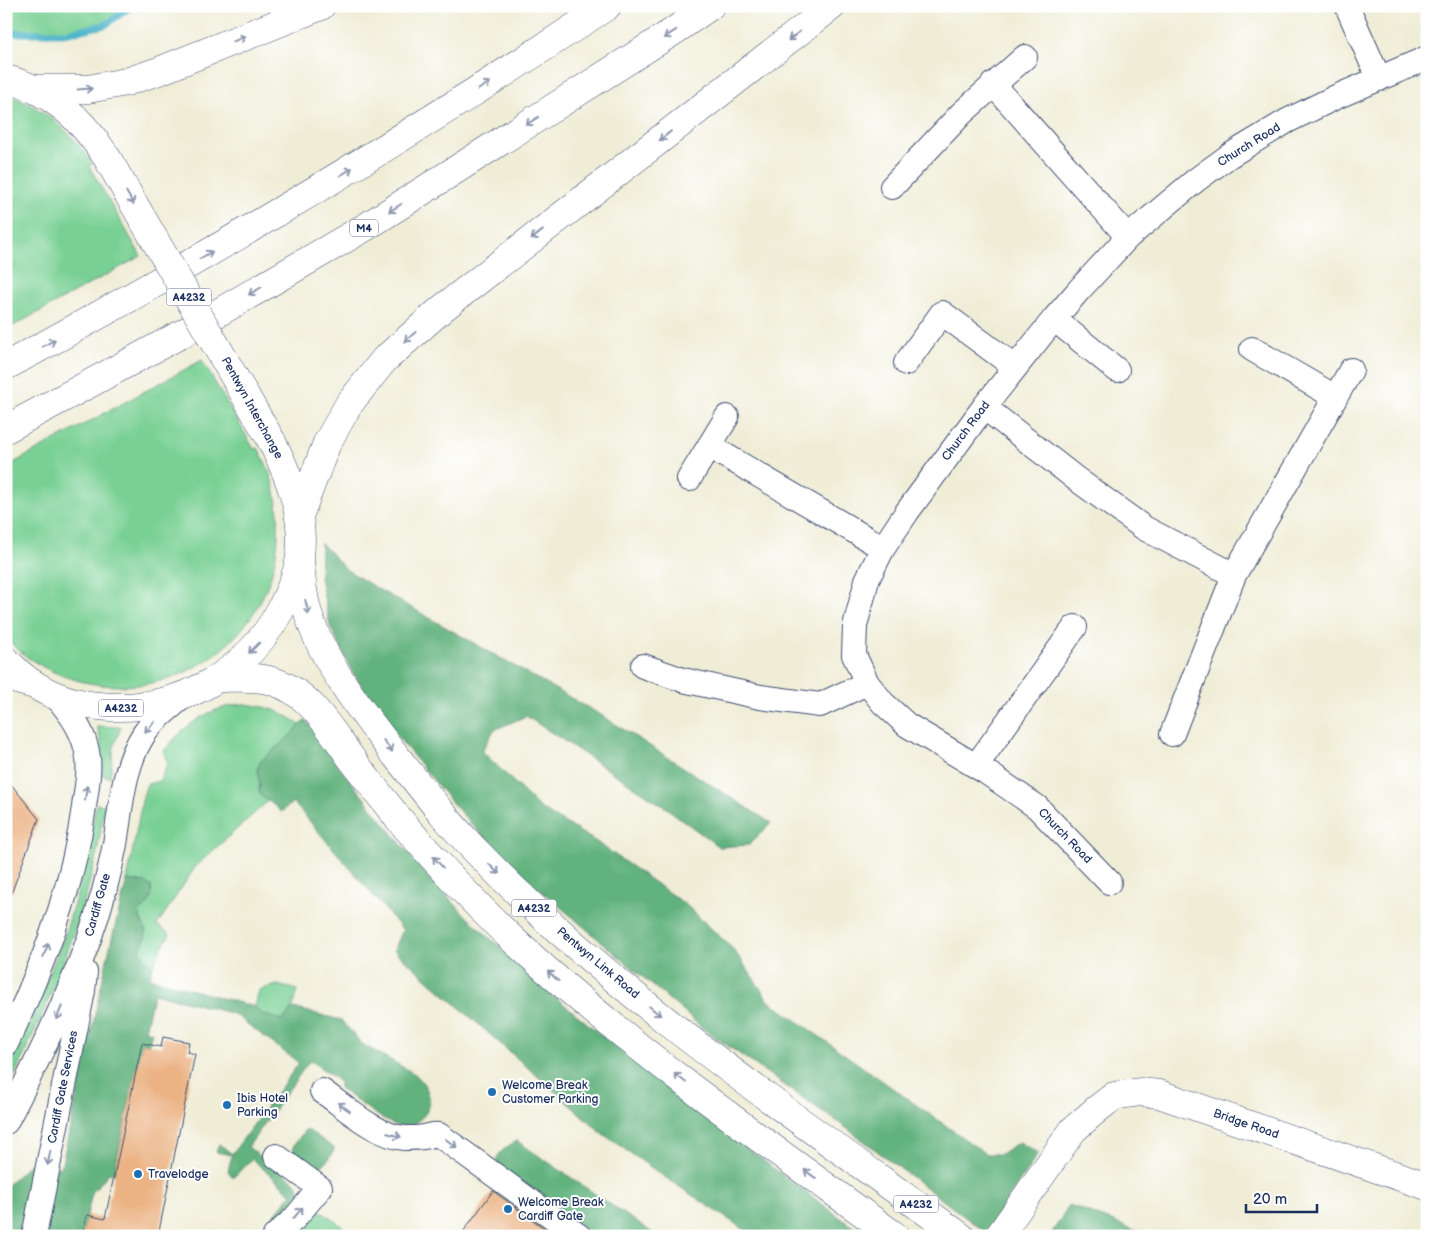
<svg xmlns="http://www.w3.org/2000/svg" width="1433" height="1242" viewBox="0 0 1433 1242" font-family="'Balsamiq Sans',sans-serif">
<rect width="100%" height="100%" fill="#fff"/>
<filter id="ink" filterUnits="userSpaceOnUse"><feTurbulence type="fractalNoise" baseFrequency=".02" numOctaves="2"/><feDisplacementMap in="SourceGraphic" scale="10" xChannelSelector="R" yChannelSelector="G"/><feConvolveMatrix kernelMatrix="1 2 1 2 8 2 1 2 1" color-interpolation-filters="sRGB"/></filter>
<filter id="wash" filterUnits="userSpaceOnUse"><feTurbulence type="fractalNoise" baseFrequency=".0096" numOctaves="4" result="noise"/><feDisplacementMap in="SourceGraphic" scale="20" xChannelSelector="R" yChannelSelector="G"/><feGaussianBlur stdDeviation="1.12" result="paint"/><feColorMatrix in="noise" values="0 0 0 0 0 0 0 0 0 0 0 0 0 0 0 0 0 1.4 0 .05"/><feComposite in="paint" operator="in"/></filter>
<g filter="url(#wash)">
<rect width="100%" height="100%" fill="#f0edd7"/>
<!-- green -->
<path fill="#79d094" stroke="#4a8079" d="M 6,6 L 132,6 L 105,25 L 66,33 L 6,33 Z
M 6,95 C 45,107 70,131 93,164 L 89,166 L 141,256 L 6,330 Z
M 202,360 L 254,449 L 258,448 C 273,474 280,504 278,535 C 274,634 181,704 84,682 C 68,678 50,672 35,662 C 24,656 15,647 6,638 L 6,467 Z
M 243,704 C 267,706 281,710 300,725 L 292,734 L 261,761 L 257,770 L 260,784 L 259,791 L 263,798 L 269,800 L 196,866 L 157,925 L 170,934 L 156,958 L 153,967 C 145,960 137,955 142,944 C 143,939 145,937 145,932 C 145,926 141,920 139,913 L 144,908 L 145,883 L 127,880 L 143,796 L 147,784 L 160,781 L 168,763 L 163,752 C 184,726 208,707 243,704 Z
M 97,726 L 121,727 L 114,746 L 110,777 L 102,775 L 102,746 Z
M 96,804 L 105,805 C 101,825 99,845 94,865 C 75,944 41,1020 6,1093 L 6,1074 L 28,1028 L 45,984 L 64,937 L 88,857 Z
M 277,985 L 298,990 C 295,1001 292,1013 282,1020 L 262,1014 L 255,1007 L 259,990 Z
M 318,1209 L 344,1228 L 344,1230 L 340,1236 L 310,1236 L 291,1233 Z"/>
<!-- forest -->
<path fill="#62b27e" stroke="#3e706e" d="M 321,543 L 347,570 L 373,586 L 601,715 L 771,823 L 749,845 L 719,847 L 665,807 L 526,716 L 494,730 L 482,751 L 540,808 L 595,841 L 685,904 L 734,950 L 769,1001 L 986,1154 L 1001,1154 L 1019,1142 L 1039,1153 L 985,1232 L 845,1127 L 705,1030 L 504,859 L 454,805 L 387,724 L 353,673 L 330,626 L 320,578 Z
M 305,720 L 319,736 L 328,753 L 417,864 L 468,918 L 555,997 L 679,1098 L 865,1236 L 754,1236 L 666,1178 L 603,1134 L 394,950 L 403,930 L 293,802 L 281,812 L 269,800 L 263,798 L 259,791 L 260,784 L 257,770 L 261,761 L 292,734 Z
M 127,880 L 145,883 L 151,886 C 154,901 148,903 139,913 C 140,916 140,919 141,921 C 142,924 144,926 145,928 C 150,948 127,944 153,967 L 150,978 L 255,1007 L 262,1014 L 282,1020 L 286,1017 L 293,1008 L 341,1020 L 362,1044 L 415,1074 C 431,1088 437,1109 416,1122 C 412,1124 406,1127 401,1127 C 388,1125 352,1097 339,1088 L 339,1081 L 310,1060 L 248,1147 L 294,1181 C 299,1186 301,1189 299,1195 L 267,1229 L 265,1229 L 264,1226 L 292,1194 L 252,1159 L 235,1176 L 232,1176 L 228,1171 L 232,1155 L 216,1152 L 219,1144 L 232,1154 L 299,1063 L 234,1014 L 154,993 L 145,1030 L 152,1032 L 149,1044 L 142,1043 L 114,1174 L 109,1173 L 92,1193 L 82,1236 L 42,1236 L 56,1167 L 61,1168 L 111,942 Z
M 305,1130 L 308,1130 L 334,1148 L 334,1151 C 328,1160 323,1168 312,1170 L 293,1156 L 294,1145 Z
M 517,1141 L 657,1236 L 594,1236 L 498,1169 C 492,1155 506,1147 517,1141 Z
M 32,1162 L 38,1163 L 23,1236 L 6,1236 L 6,1186 Z
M 1069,1205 L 1150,1236 L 1050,1236 Z"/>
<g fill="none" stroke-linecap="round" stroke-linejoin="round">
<!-- stream -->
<path stroke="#49b2c8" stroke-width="7" d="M 6,33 L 66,33 L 105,25 L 132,6"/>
</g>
<g id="blocks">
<!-- building -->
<path fill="#ebb283" d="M 6,778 L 39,819 L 8,902 L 6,901 Z
M 163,1037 L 189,1042 L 187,1052 L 195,1054 L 158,1236 L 82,1236 L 87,1215 L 105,1219 L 142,1043 L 161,1047 Z
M 493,1191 L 555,1236 L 460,1236 Z"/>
</g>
</g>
<g filter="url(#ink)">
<use href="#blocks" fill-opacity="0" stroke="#3b4c70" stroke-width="1"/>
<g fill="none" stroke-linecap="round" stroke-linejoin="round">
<!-- minor casing -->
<g stroke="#3b4c70" stroke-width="26">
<path id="minor" d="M 1347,6 L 1379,79
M 993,84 L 1128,237
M 892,187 L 962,113 L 1025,57
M 1054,319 L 1117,370
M 1252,349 L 1335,397
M 906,363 L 942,313 L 1015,367
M 984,407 L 1075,478 L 1144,528 L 1234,575 L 1351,370
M 709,446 L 883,548
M 689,479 L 727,417
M 643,666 L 683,680 L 760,697 L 820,705 L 867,683
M 1172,734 L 1234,575
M 976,766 L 1075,627
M 1109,882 L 1037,807 L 986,772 L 907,725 L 883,703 L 867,683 L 854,655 L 855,626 L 867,580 L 883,548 L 907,512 L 984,407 L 1054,319 L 1079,290 L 1128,237 L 1196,180 L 1229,156 L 1287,121 L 1336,97 L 1427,58
M 6,1044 C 42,969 73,889 84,807 C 86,791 90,774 88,758 C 85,732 71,714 55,695
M 322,1091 C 345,1107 376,1136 405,1138 C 411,1138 418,1138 424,1137 C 430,1136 434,1134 439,1135 L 579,1236
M 6,1122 C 37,1063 66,1002 89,939 C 100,908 109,876 115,844 C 121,807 123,766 144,734 C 154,719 171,707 185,695
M 34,1236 L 83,991 L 85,972
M 275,1236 L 294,1219 L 320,1188 L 276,1156"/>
</g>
<!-- major casing -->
<g stroke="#3b4c70" stroke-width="29">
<path id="major" d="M 6,79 C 52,91 80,117 106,156
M 300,559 C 301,578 303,598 309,616 C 324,664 365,716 396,756 C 423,790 450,825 481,856 C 623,1002 795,1117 960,1236
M 6,661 C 15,669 24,679 35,685 C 54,697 77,704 99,706 C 175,714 245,676 281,609 C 289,593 298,573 300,556 C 305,515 289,475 271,440
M 218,678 C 236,678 255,676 272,681 C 310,692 329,728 351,758 C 366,778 382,798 398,818 C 437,863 478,908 522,948 C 637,1053 768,1145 895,1236
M 999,1236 L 1073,1130 L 1096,1110 L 1114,1096 L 1140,1092 L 1159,1094 L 1427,1186"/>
</g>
<!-- highway casing -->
<g stroke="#3b4c70" stroke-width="29">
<path id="highway" d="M 36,89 L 88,89 L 126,82 L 159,71 L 321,6
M 6,366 C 212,255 412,135 607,6
M 6,429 L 185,332 L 369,225 L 674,31 L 710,6
M 299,516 L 327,443 L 349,404 L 384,360 L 443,308 L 832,6
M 6,677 L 35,685"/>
</g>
<!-- minor -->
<use href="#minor" stroke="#fff" stroke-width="24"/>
<!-- major -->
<use href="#major" stroke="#fff" stroke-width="28"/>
<!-- highway -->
<use href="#highway" stroke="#fff" stroke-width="28"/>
<!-- major-bridge casing -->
<g stroke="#3b4c70" stroke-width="29" stroke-linecap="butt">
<path id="major-bridge" d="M 106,156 L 271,440"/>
</g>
<!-- major-bridge -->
<use href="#major-bridge" stroke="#fff" stroke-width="28"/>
</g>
<!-- one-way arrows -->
<defs><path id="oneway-shaft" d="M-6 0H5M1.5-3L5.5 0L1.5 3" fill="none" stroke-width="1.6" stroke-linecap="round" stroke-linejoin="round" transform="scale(1.25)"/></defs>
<g stroke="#8d97ae">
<use href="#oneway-shaft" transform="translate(670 34) rotate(147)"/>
<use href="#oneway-shaft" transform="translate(794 36) rotate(142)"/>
<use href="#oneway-shaft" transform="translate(239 39) rotate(-22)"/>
<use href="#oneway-shaft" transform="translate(484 86) rotate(-32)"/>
<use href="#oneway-shaft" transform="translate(85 89) rotate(-4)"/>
<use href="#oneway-shaft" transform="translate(532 121) rotate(148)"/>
<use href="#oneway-shaft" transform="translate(665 136) rotate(142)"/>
<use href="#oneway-shaft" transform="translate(346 172) rotate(-32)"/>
<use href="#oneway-shaft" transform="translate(130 198) rotate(59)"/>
<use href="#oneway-shaft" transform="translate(395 208) rotate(148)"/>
<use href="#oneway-shaft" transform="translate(537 235) rotate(142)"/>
<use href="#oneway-shaft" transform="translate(206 255) rotate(-30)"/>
<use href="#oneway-shaft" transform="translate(255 291) rotate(150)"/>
<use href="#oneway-shaft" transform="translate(410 337) rotate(139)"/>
<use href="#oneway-shaft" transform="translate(49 343) rotate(-29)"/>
<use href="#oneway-shaft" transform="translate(307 607) rotate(76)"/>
<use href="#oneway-shaft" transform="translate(254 648) rotate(135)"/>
<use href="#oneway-shaft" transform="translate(150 727) rotate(132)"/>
<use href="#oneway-shaft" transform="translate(388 746) rotate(52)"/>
<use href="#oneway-shaft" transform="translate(86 793) rotate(-82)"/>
<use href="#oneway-shaft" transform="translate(438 862) rotate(-132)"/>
<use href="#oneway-shaft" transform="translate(494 869) rotate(45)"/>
<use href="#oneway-shaft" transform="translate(46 950) rotate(-69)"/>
<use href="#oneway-shaft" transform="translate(553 976) rotate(-138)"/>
<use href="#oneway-shaft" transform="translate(655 1011) rotate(39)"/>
<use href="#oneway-shaft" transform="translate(59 1013) rotate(112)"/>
<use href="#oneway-shaft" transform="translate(680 1078) rotate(-143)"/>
<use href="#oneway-shaft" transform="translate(344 1107) rotate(-144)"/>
<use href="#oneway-shaft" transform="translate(394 1135) rotate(16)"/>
<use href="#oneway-shaft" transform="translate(451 1143) rotate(35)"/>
<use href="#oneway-shaft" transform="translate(49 1158) rotate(101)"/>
<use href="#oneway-shaft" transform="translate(810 1174) rotate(-144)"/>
<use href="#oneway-shaft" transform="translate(298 1213) rotate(-50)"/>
</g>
</g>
<!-- markers -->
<g fill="#1f6fb2" stroke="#fff" stroke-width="2">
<circle cx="492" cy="1092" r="5"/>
<circle cx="227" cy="1105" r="5"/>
<circle cx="138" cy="1174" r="5"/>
<circle cx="508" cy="1209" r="5"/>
</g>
<g text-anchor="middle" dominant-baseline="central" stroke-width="4" stroke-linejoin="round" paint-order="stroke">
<!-- shield labels -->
<g fill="#fff" stroke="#5f6d8e" stroke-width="1">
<rect x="350" y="219.5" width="28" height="17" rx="4"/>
<rect x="166.5" y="288.5" width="45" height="17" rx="4"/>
<rect x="98.5" y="699.5" width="45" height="17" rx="4"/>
<rect x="511.5" y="899.5" width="45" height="17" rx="4"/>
<rect x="893.5" y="1195.5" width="45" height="17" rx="4"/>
</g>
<g font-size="11" font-weight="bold" fill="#1b2f5e">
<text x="364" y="228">M4</text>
<text x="189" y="297">A4232</text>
<text x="121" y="708">A4232</text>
<text x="534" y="908">A4232</text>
<text x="916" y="1204">A4232</text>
</g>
<!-- street labels -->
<g font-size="12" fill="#1b2f5e" stroke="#fff">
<text transform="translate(1249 145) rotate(-32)">Church Road</text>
<text transform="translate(252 408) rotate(61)">Pentwyn Interchange</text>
<text transform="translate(966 431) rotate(-53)">Church Road</text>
<text transform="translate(1065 836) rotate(46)">Church Road</text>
<text transform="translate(98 905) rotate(-74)">Cardiff Gate</text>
<text transform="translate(598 963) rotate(40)">Pentwyn Link Road</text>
<text transform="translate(63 1087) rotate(-79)">Cardiff Gate Services</text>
<text transform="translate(1246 1124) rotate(19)">Bridge Road</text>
</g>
<!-- poi labels -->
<g font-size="12" fill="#1b2f5e" stroke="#fff" text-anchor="start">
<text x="502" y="1085">Welcome Break<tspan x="502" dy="14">Customer Parking</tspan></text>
<text x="237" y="1098">Ibis Hotel<tspan x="237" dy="14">Parking</tspan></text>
<text x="148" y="1174">Travelodge</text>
<text x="518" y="1202">Welcome Break<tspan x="518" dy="14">Cardiff Gate</tspan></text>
</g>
</g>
<!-- margin -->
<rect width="1433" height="1242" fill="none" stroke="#fff" stroke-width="25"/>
<!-- scale -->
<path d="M1246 1204v8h71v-8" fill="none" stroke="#1b2f5e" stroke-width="2.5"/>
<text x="1253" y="1204" font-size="15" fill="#1b2f5e" stroke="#ffffff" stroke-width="4" paint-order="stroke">20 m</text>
</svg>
